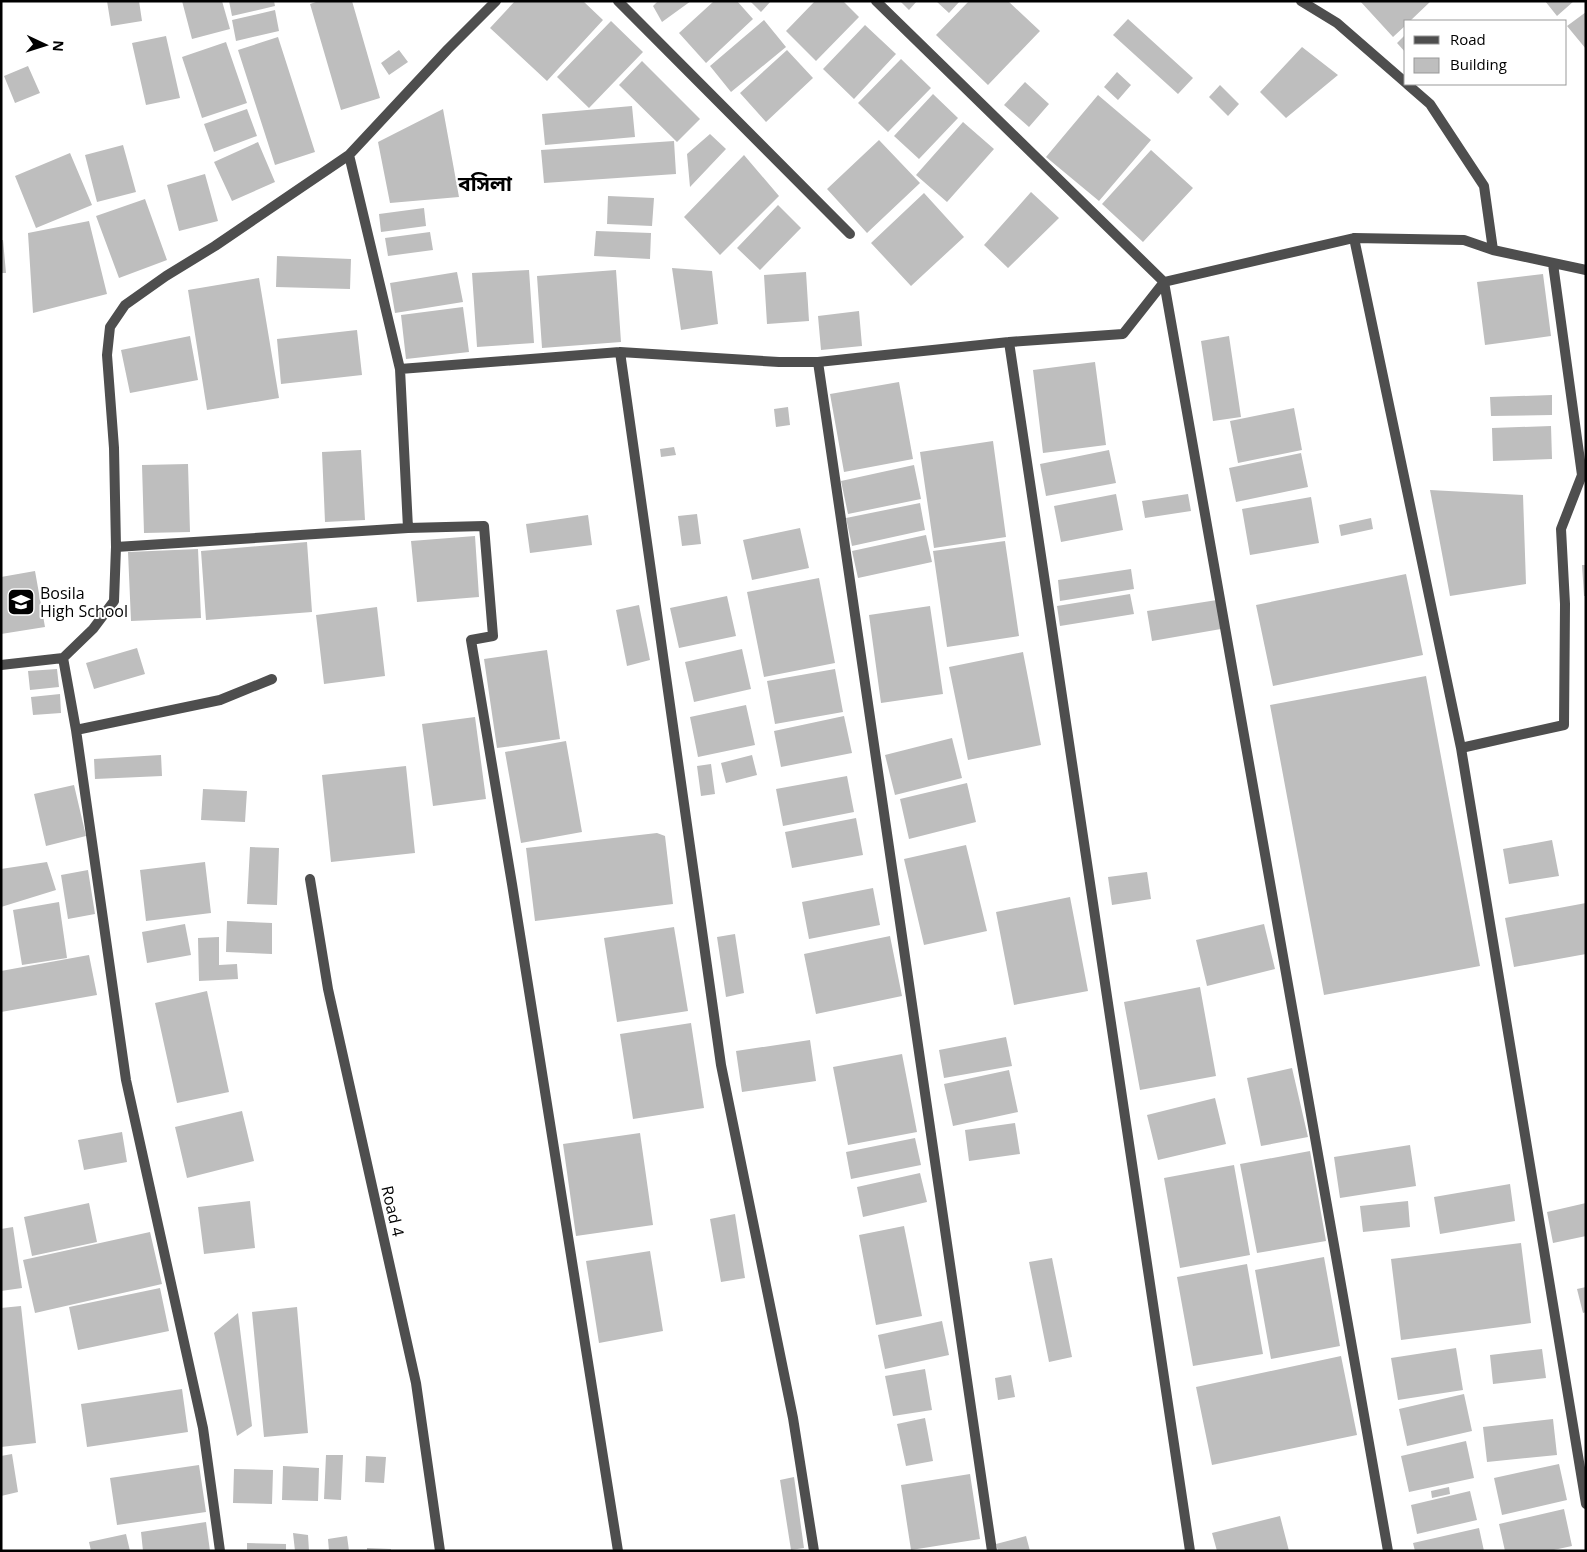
<svg xmlns="http://www.w3.org/2000/svg" width="1587" height="1552" viewBox="0 0 1587 1552" font-family="'Open Sans','Noto Sans Bengali',sans-serif">
<rect width="100%" height="100%" fill="#fff"/>
<!-- building -->
<path fill="#bebebe" d="M 107,1 L 139,1 L 142,21 L 111,26 Z
M 182,1 L 222,1 L 230,29 L 192,39 Z
M 229,1 L 274,1 L 275,6 L 232,16 Z
M 319,1 L 352,1 L 380,98 L 341,110 L 310,4 Z
M 515,1 L 583,1 L 603,20 L 547,81 L 490,28 Z
M 658,1 L 691,1 L 662,22 L 653,6 Z
M 714,1 L 737,1 L 753,19 L 706,63 L 679,33 Z
M 750,1 L 771,1 L 761,12 Z
M 815,1 L 843,1 L 859,17 L 816,61 L 786,31 Z
M 900,1 L 917,1 L 909,10 Z
M 936,1 L 960,1 L 949,13 Z
M 969,1 L 1008,1 L 1040,31 L 988,85 L 936,35 Z
M 1360,1 L 1431,1 L 1410,21 L 1406,21 L 1406,25 L 1393,37 Z
M 1545,1 L 1574,1 L 1557,16 Z
M 275,10 L 279,31 L 236,41 L 232,20 Z
M 1586,12 L 1586,49 L 1567,26 Z
M 1128,19 L 1193,78 L 1178,94 L 1113,35 Z
M 764,20 L 786,47 L 731,92 L 710,66 Z
M 611,21 L 643,52 L 589,108 L 557,77 Z
M 865,25 L 896,54 L 854,99 L 823,69 Z
M 1406,34 L 1406,53 L 1397,43 Z
M 166,36 L 180,98 L 146,105 L 132,43 Z
M 278,37 L 315,152 L 275,165 L 238,50 Z
M 226,42 L 247,103 L 202,118 L 182,57 Z
M 1302,47 L 1338,75 L 1286,118 L 1260,92 Z
M 399,50 L 408,62 L 389,75 L 381,63 Z
M 787,50 L 813,78 L 766,122 L 740,93 Z
M 901,59 L 931,88 L 888,132 L 858,103 Z
M 642,61 L 700,119 L 677,142 L 619,85 Z
M 28,66 L 40,93 L 15,103 L 4,76 Z
M 1117,72 L 1131,85 L 1118,100 L 1104,87 Z
M 1025,82 L 1049,104 L 1029,127 L 1004,105 Z
M 1220,85 L 1239,104 L 1228,116 L 1209,97 Z
M 933,94 L 958,118 L 919,159 L 894,136 Z
M 1098,95 L 1151,140 L 1099,201 L 1046,157 Z
M 632,106 L 635,137 L 545,145 L 542,114 Z
M 247,109 L 257,136 L 214,152 L 204,124 Z
M 443,109 L 459,197 L 390,203 L 378,142 Z
M 963,122 L 994,149 L 947,202 L 916,175 Z
M 710,134 L 726,149 L 690,187 L 687,154 Z
M 879,140 L 920,183 L 867,233 L 827,189 Z
M 674,141 L 676,174 L 544,183 L 541,150 Z
M 258,142 L 275,182 L 232,201 L 214,162 Z
M 123,145 L 136,192 L 97,202 L 85,155 Z
M 1151,150 L 1193,188 L 1143,242 L 1102,204 Z
M 70,153 L 92,205 L 36,228 L 15,176 Z
M 744,155 L 779,196 L 720,255 L 684,217 Z
M 205,174 L 218,221 L 179,231 L 167,185 Z
M 1031,192 L 1059,218 L 1008,268 L 984,245 Z
M 924,193 L 964,237 L 911,286 L 871,243 Z
M 608,196 L 654,198 L 652,226 L 607,224 Z
M 145,199 L 167,260 L 119,278 L 96,216 Z
M 778,205 L 801,228 L 760,270 L 737,248 Z
M 424,208 L 426,226 L 381,232 L 379,214 Z
M 89,221 L 107,294 L 33,313 L 28,233 Z
M 596,231 L 651,233 L 650,259 L 594,256 Z
M 430,232 L 433,250 L 388,256 L 385,238 Z
M 1,240 L 3,240 L 6,273 L 1,273 Z
M 277,256 L 351,259 L 350,289 L 276,287 Z
M 672,268 L 712,271 L 718,324 L 681,330 Z
M 529,270 L 534,343 L 477,347 L 472,273 Z
M 616,270 L 621,342 L 542,348 L 537,276 Z
M 457,272 L 463,302 L 395,313 L 390,283 Z
M 806,272 L 809,321 L 767,324 L 764,275 Z
M 1543,274 L 1551,336 L 1485,345 L 1477,282 Z
M 259,278 L 279,398 L 207,410 L 188,290 Z
M 463,307 L 469,352 L 406,359 L 401,315 Z
M 859,311 L 862,346 L 821,350 L 818,316 Z
M 357,330 L 362,375 L 281,384 L 277,339 Z
M 190,336 L 198,380 L 130,393 L 121,350 Z
M 1229,336 L 1241,417 L 1213,421 L 1201,341 Z
M 1095,362 L 1106,445 L 1043,453 L 1033,370 Z
M 899,382 L 913,459 L 844,472 L 830,394 Z
M 1552,395 L 1552,415 L 1491,416 L 1490,397 Z
M 788,407 L 790,425 L 776,427 L 774,409 Z
M 1294,408 L 1302,450 L 1238,463 L 1230,421 Z
M 1551,426 L 1552,459 L 1493,461 L 1492,428 Z
M 993,441 L 1006,537 L 934,548 L 920,452 Z
M 674,447 L 676,455 L 661,457 L 660,449 Z
M 361,450 L 365,520 L 325,522 L 322,452 Z
M 1109,450 L 1116,483 L 1046,496 L 1040,464 Z
M 1301,453 L 1308,487 L 1236,502 L 1229,468 Z
M 188,464 L 190,532 L 144,533 L 142,465 Z
M 914,465 L 921,499 L 848,514 L 841,481 Z
M 1430,490 L 1523,495 L 1526,584 L 1450,596 Z
M 1116,494 L 1123,530 L 1061,542 L 1054,506 Z
M 1188,494 L 1191,511 L 1145,518 L 1142,501 Z
M 1311,497 L 1319,543 L 1250,555 L 1242,509 Z
M 920,503 L 925,530 L 852,546 L 846,518 Z
M 697,514 L 701,544 L 682,546 L 678,516 Z
M 588,515 L 592,545 L 530,553 L 526,524 Z
M 1371,518 L 1373,529 L 1341,536 L 1339,525 Z
M 800,528 L 809,568 L 752,580 L 743,540 Z
M 926,535 L 932,562 L 858,578 L 852,551 Z
M 475,536 L 479,597 L 417,602 L 411,541 Z
M 1005,541 L 1019,636 L 947,647 L 933,551 Z
M 307,542 L 312,612 L 206,620 L 201,551 Z
M 198,549 L 201,618 L 131,621 L 128,552 Z
M 1582,565 L 1586,565 L 1586,596 L 1584,596 Z
M 1131,569 L 1134,589 L 1060,601 L 1058,580 Z
M 35,571 L 45,627 L 1,634 L 1,577 Z
M 1406,574 L 1423,655 L 1273,686 L 1256,605 Z
M 819,578 L 835,663 L 764,677 L 747,592 Z
M 1130,594 L 1134,614 L 1060,626 L 1057,606 Z
M 727,596 L 736,636 L 679,648 L 670,608 Z
M 1217,600 L 1221,629 L 1152,641 L 1147,611 Z
M 639,605 L 650,660 L 627,666 L 616,610 Z
M 930,606 L 943,694 L 881,703 L 869,615 Z
M 377,607 L 385,676 L 324,684 L 316,615 Z
M 137,648 L 145,674 L 94,689 L 86,663 Z
M 742,649 L 751,689 L 694,702 L 685,662 Z
M 547,650 L 560,739 L 497,748 L 484,659 Z
M 1023,652 L 1041,745 L 968,760 L 949,667 Z
M 57,669 L 59,687 L 30,690 L 28,671 Z
M 835,669 L 843,712 L 775,724 L 767,681 Z
M 1426,676 L 1480,966 L 1324,995 L 1270,705 Z
M 60,694 L 61,713 L 33,715 L 31,697 Z
M 746,705 L 755,745 L 698,757 L 690,717 Z
M 844,716 L 852,753 L 781,767 L 774,731 Z
M 475,717 L 486,799 L 433,806 L 422,724 Z
M 952,738 L 962,778 L 895,795 L 885,755 Z
M 566,741 L 582,832 L 521,843 L 505,752 Z
M 161,755 L 162,776 L 95,779 L 94,759 Z
M 752,755 L 757,775 L 726,783 L 721,763 Z
M 711,764 L 715,794 L 701,796 L 697,766 Z
M 406,766 L 415,853 L 331,862 L 322,775 Z
M 847,776 L 854,812 L 783,826 L 776,789 Z
M 967,783 L 976,822 L 909,839 L 900,799 Z
M 74,785 L 86,836 L 46,846 L 34,794 Z
M 203,789 L 247,791 L 245,822 L 201,820 Z
M 856,818 L 863,855 L 792,868 L 785,832 Z
M 657,833 L 665,836 L 673,904 L 535,921 L 526,848 Z
M 1552,840 L 1559,876 L 1509,884 L 1503,849 Z
M 966,845 L 987,931 L 924,945 L 904,859 Z
M 250,847 L 279,848 L 277,905 L 247,904 Z
M 47,862 L 56,890 L 1,907 L 1,869 Z
M 205,862 L 211,913 L 146,921 L 140,870 Z
M 88,870 L 95,914 L 68,919 L 61,875 Z
M 1147,872 L 1151,899 L 1112,905 L 1108,877 Z
M 873,888 L 880,925 L 809,939 L 802,902 Z
M 1070,897 L 1088,991 L 1014,1005 L 996,912 Z
M 59,902 L 67,958 L 22,965 L 13,910 Z
M 1586,903 L 1586,954 L 1514,967 L 1505,918 Z
M 227,921 L 272,923 L 272,954 L 226,952 Z
M 185,924 L 191,955 L 147,963 L 142,932 Z
M 1264,924 L 1275,969 L 1207,986 L 1196,940 Z
M 674,927 L 688,1011 L 617,1022 L 604,938 Z
M 735,934 L 744,993 L 726,997 L 717,937 Z
M 890,936 L 902,996 L 816,1014 L 804,954 Z
M 219,937 L 219,965 L 237,964 L 238,979 L 199,981 L 198,938 Z
M 89,955 L 97,995 L 1,1012 L 1,971 Z
M 1200,987 L 1216,1076 L 1140,1090 L 1124,1002 Z
M 207,991 L 229,1092 L 177,1103 L 155,1003 Z
M 691,1023 L 704,1108 L 633,1119 L 620,1034 Z
M 1006,1037 L 1012,1066 L 944,1078 L 939,1050 Z
M 810,1040 L 816,1081 L 742,1092 L 736,1051 Z
M 902,1054 L 917,1132 L 848,1145 L 833,1067 Z
M 1292,1068 L 1308,1137 L 1261,1146 L 1247,1078 Z
M 1009,1070 L 1018,1112 L 953,1126 L 944,1084 Z
M 1215,1098 L 1226,1144 L 1158,1160 L 1147,1115 Z
M 242,1111 L 254,1161 L 187,1178 L 175,1127 Z
M 1015,1123 L 1020,1154 L 969,1161 L 965,1130 Z
M 122,1132 L 127,1162 L 84,1170 L 78,1140 Z
M 640,1133 L 653,1225 L 576,1236 L 563,1144 Z
M 915,1138 L 921,1165 L 851,1179 L 846,1152 Z
M 1410,1145 L 1416,1186 L 1340,1198 L 1334,1157 Z
M 1310,1151 L 1326,1241 L 1257,1253 L 1240,1164 Z
M 1234,1165 L 1250,1255 L 1180,1268 L 1164,1178 Z
M 920,1173 L 927,1202 L 863,1217 L 857,1187 Z
M 1510,1184 L 1515,1221 L 1440,1234 L 1434,1197 Z
M 250,1201 L 255,1248 L 204,1254 L 198,1207 Z
M 1408,1201 L 1410,1227 L 1363,1232 L 1360,1206 Z
M 89,1203 L 97,1242 L 32,1256 L 24,1217 Z
M 1586,1203 L 1586,1236 L 1553,1243 L 1547,1212 Z
M 735,1214 L 745,1278 L 721,1282 L 710,1219 Z
M 904,1226 L 922,1316 L 876,1325 L 859,1235 Z
M 13,1227 L 22,1288 L 1,1291 L 1,1229 Z
M 150,1232 L 162,1284 L 35,1313 L 23,1260 Z
M 1521,1243 L 1531,1323 L 1401,1340 L 1391,1259 Z
M 650,1251 L 663,1331 L 599,1343 L 586,1261 Z
M 1324,1257 L 1340,1346 L 1271,1359 L 1255,1270 Z
M 1052,1258 L 1072,1357 L 1049,1362 L 1029,1262 Z
M 1247,1264 L 1263,1354 L 1193,1366 L 1177,1277 Z
M 1586,1287 L 1586,1312 L 1583,1313 L 1577,1289 Z
M 160,1288 L 169,1331 L 78,1350 L 69,1307 Z
M 21,1306 L 36,1443 L 1,1447 L 1,1308 Z
M 297,1307 L 308,1433 L 264,1437 L 252,1312 Z
M 238,1313 L 252,1426 L 237,1436 L 214,1333 Z
M 942,1321 L 949,1355 L 885,1369 L 878,1335 Z
M 1456,1348 L 1463,1390 L 1398,1400 L 1391,1358 Z
M 1542,1349 L 1546,1378 L 1493,1384 L 1490,1355 Z
M 1341,1356 L 1357,1435 L 1212,1465 L 1196,1387 Z
M 925,1369 L 932,1410 L 893,1416 L 885,1376 Z
M 1011,1375 L 1015,1397 L 998,1400 L 995,1378 Z
M 182,1389 L 188,1432 L 87,1447 L 81,1404 Z
M 1464,1394 L 1472,1431 L 1407,1446 L 1399,1409 Z
M 925,1418 L 933,1461 L 906,1466 L 897,1424 Z
M 1553,1419 L 1557,1455 L 1487,1462 L 1483,1427 Z
M 1466,1441 L 1474,1478 L 1409,1492 L 1401,1456 Z
M 12,1454 L 18,1492 L 1,1496 L 1,1456 Z
M 326,1455 L 343,1455 L 341,1500 L 324,1499 Z
M 366,1456 L 386,1457 L 384,1483 L 365,1482 Z
M 1559,1464 L 1567,1500 L 1502,1515 L 1494,1478 Z
M 199,1465 L 206,1512 L 117,1525 L 110,1478 Z
M 283,1466 L 319,1468 L 318,1501 L 282,1500 Z
M 234,1469 L 273,1470 L 272,1504 L 233,1503 Z
M 970,1474 L 980,1539 L 911,1550 L 901,1485 Z
M 794,1477 L 804,1548 L 791,1550 L 780,1480 Z
M 1449,1487 L 1450,1494 L 1432,1498 L 1431,1491 Z
M 1470,1491 L 1477,1520 L 1417,1534 L 1411,1505 Z
M 1564,1509 L 1572,1546 L 1549,1551 L 1505,1551 L 1499,1524 Z
M 1280,1516 L 1289,1551 L 1217,1551 L 1212,1533 Z
M 206,1522 L 210,1551 L 143,1551 L 141,1532 Z
M 1479,1528 L 1484,1551 L 1415,1551 L 1413,1543 Z
M 293,1533 L 308,1535 L 309,1551 L 295,1551 Z
M 126,1534 L 130,1551 L 91,1551 L 89,1542 Z
M 347,1536 L 349,1551 L 329,1551 L 328,1539 Z
M 1026,1536 L 1030,1551 L 998,1551 L 996,1544 Z
M 247,1543 L 286,1544 L 286,1551 L 247,1551 Z
M 367,1548 L 391,1549 L 391,1551 L 367,1551 Z"/>
<g fill="none" stroke-linecap="round" stroke-linejoin="round">
<!-- minor -->
<path stroke="#4e4e4e" stroke-width="10" d="M 618,1 L 850,234
M 876,1 L 1164,282 L 1388,1551
M 1301,1 L 1337,23 L 1406,83
M 1407,84 L 1430,104 L 1484,186 L 1493,250
M 1354,238 L 1461,748 L 1586,1504
M 1009,342 L 1190,1551
M 620,352 L 721,1065 L 793,1418 L 814,1551
M 818,362 L 992,1551
M 400,369 L 620,352 L 779,362 L 818,362 L 1009,342 L 1123,334 L 1164,282 L 1354,238 L 1464,240 L 1493,250 L 1586,270
M 408,528 L 484,526 L 493,636 L 471,640 L 512,884 L 618,1551
M 116,547 L 408,528 L 400,369 L 349,155
M 63,658 L 76,730 L 126,1080 L 203,1428 L 220,1551
M 1,665 L 63,658 L 93,629 L 114,601 L 116,547 L 114,448 L 107,355 L 110,327 L 125,305 L 166,276 L 215,246 L 349,155 L 448,49 L 496,1
M 76,730 L 220,700 L 272,679
M 1461,748 L 1564,725 L 1565,604 L 1561,529 L 1582,475 L 1553,264
M 310,879 L 328,989 L 416,1383 L 440,1551"/>
</g>
<!-- icons -->
<defs>
<g id="school-square" transform="scale(1.4375)"><rect x="-9" y="-9" width="18" height="18" rx="4" fill="#000" stroke="#fff"/><path d="M0-5L7-2L0 1L-7-2ZM-4 1L0 2.5L4 1V4Q0 6-4 4Z" fill="#fff"/></g>
</defs>
<g fill-rule="evenodd">
<use href="#school-square" x="21" y="602"/>
</g>
<g text-anchor="middle" dominant-baseline="central" stroke-width="4" stroke-linejoin="round" paint-order="stroke">
<!-- poi labels -->
<g font-size="16" fill="#000" stroke="#fff" text-anchor="start">
<text x="40" y="593">Bosila<tspan x="40" dy="18">High School</tspan></text>
</g>
<!-- street labels -->
<g font-size="16" fill="#000" stroke="#fff">
<text transform="translate(393 1211) rotate(77)">Road 4</text>
</g>
<!-- district labels -->
<g font-size="21" font-weight="bold" fill="#000" stroke="#fff">
<text x="485" y="183">বসিলা</text>
</g>
</g>
<!-- border -->
<rect width="1587" height="1552" fill="none" stroke="#000000" stroke-width="5"/>
<!-- legend -->
<rect x="1404" y="20" width="162" height="65" fill="#ffffff" stroke="#999999"/>
<rect x="1414" y="36" width="25" height="8" fill="#4e4e4e" stroke="#999999"/>
<text x="1450" y="45" font-size="15" fill="#000000">Road</text>
<rect x="1414" y="58" width="25" height="15" fill="#bebebe" stroke="#999999"/>
<text x="1450" y="70" font-size="15" fill="#000000">Building</text>
<!-- north arrow -->
<g transform="translate(45 45) rotate(94)" stroke="#ffffff" stroke-width="4" paint-order="stroke">
<path d="M0-4L9 19L0 12L-9 19Z" fill="#000000"/>
<text y="-8" font-size="14" font-weight="bold" text-anchor="middle" fill="#000000">N</text>
</g>
</svg>
